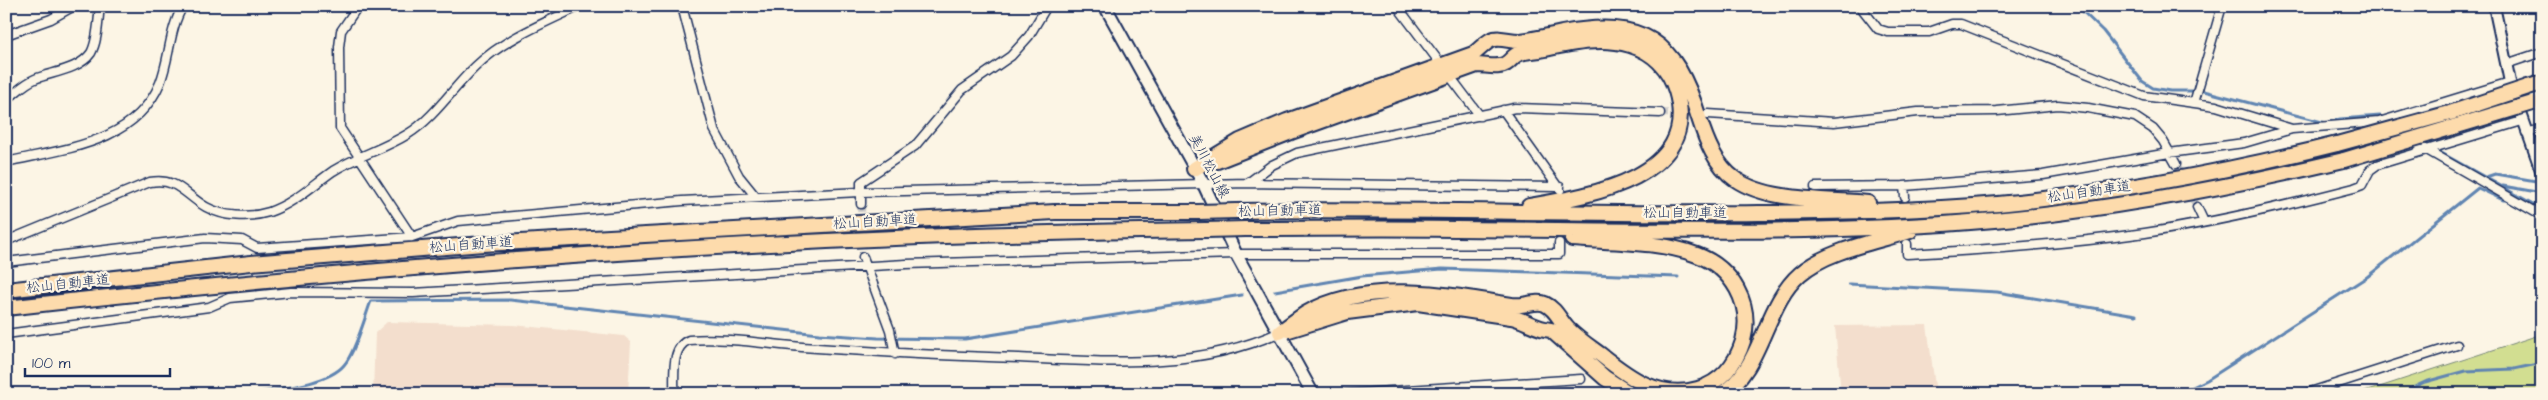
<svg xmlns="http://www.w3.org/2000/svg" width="2548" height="400" viewBox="0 0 2548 400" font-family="'Architects Daughter','Klee One',sans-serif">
<rect width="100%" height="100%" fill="#fcf5e5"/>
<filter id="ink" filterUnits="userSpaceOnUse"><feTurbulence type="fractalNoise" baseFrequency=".02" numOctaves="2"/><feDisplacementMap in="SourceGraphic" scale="10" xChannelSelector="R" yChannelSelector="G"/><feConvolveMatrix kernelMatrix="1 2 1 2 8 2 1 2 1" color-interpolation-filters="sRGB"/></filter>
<g filter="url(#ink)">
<!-- built -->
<path fill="#f3decd" d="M 387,322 L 513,325 L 624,336 L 631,342 L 628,394 L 373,394 L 375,333 Z
M 1927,325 L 1936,394 L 1841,394 L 1835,326 Z"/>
<!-- green -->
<path fill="#d2de91" stroke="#768678" d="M 2542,334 L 2542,394 L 2358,394 Z"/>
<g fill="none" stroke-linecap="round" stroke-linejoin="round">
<!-- stream -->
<path stroke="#6185b2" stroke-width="3" d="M 2077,6 L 2103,31 L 2142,81 L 2153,88 L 2170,91 L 2204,91 L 2326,123 L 2340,119 L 2380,116 L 2385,119
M 2420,141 L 2542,209
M 2486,177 L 2495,174 L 2542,182
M 2503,186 L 2542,193
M 1849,284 L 1997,292 L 2136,315
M 1275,291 L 1362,276 L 1442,269 L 1678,277
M 250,394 C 276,389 327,385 344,365 C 355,353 365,317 371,301 L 510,300 L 819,334 L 878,338 L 965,339 L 1242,295
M 2178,394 L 2207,380 L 2367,277 L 2478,188 L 2503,200 L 2510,200
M 2399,394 L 2425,382 L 2465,371 L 2514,369 L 2542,363"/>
<!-- minor-tunnel -->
<path stroke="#cfcdca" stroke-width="8" stroke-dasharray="8 4" stroke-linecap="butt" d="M 1660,113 L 1698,114
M 2176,164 L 2197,207
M 861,204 L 863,257
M 1559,243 L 1560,210"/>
<!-- minor casing -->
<g stroke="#1b2f5e" stroke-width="11">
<path id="minor" d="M 358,6 L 341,31 L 339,47 L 340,128 L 412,237
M 682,6 L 714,129 L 739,176 L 756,197
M 1397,6 L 1480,116
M 1860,6 L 1878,29 L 1888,32 L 1929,32 L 1952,24 L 1961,24 L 2144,96 L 2216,106 L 2292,129
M 6,35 L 51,19 L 74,6
M 2506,64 L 2542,52
M 6,100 C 16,93 23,84 35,79 C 52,72 79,70 91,53 C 98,41 98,20 100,6
M 2194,103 L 2222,6
M 1503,110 L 1560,190
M 1708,114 L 1834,122 L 1918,112 L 1997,111 L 2058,105 L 2088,108 L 2135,117 L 2153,129 L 2163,141 L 2176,164
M 2392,130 L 2542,216
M 2526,133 L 2542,129
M 6,162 C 62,149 135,144 160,83 C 170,58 169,29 183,6
M 1248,183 L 1272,165 L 1297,153 L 1515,108 L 1660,113
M 1904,186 L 1905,197
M 1815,187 L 1904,186 L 2043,175 L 2169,153 L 2244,143 L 2292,129 L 2379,122 L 2510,82
M 861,204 L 861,182 L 915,146 L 962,90 L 1011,56 L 1029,36 L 1047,6
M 2197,207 L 2204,222
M 6,241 L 150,182 C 177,177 185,195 206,207 C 224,217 250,218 269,212 C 293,204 313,185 333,171 C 357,156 384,149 408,134 C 434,118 453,88 475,67 C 504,39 544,23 580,6
M 1907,244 L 1907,254 C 1986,250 2067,244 2145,233 C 2216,222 2285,206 2354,188 L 2362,185 L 2370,170 L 2377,165 L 2522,121
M 863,257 L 890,330 L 895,354
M 6,262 L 205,238 L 242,240 L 257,248 L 412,237 L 458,221 L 682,201 L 860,192 L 1248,183 L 1560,187
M 6,334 L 209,307 L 230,298 L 291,292 L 413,293 L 906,264 L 1236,254 L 1559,254 L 1559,243
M 674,394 C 675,377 670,347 689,340 C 726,337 766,344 802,347 C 875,352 946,356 1019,358 C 1107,362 1197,370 1280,332
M 1344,394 L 1581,379
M 2304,394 L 2457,345"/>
</g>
<!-- tertiary casing -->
<g stroke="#1b2f5e" stroke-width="14">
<path id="tertiary" d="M 2494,6 L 2510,82 L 2542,173"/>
</g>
<!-- secondary casing -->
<g stroke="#1b2f5e" stroke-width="15">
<path id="secondary" d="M 1105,6 L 1203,183 L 1236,254 L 1313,394"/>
</g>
<!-- motorway casing -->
<g stroke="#1b2f5e" stroke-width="18">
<path id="motorway" d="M 2528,87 L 2542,83
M 1217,161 L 1291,132 L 1477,65 C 1484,65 1492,67 1499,66 C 1508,66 1511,57 1518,54 C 1524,51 1534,51 1540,50 C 1569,44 1601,36 1630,45 C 1653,52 1669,68 1676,91 C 1702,178 1588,196 1529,206
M 1194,169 L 1240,141 L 1287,121 L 1473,54 C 1479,50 1485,43 1491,40 C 1500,36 1511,42 1521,41 C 1534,39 1548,36 1562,33 C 1644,18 1675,40 1699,118 C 1706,140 1715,165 1735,179 C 1768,202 1828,199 1868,203
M 1236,211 C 1410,208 1584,215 1759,213 C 1838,212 1918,211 1998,204 C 2112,193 2225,172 2337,144
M 1245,229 C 1316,229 1386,228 1456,229 C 1636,230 1815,236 1994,220 C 2112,210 2229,187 2344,160
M 6,290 L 251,263 L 483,244 L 1055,212 L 1198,212
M 6,308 C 405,263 805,234 1206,230
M 1289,330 L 1347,312 L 1418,303 L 1511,317 C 1526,320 1535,329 1551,330 L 1605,378 L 1630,394
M 1280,332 C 1288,326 1296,320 1305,314 C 1364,279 1448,294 1512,305 C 1522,307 1537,300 1545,304 C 1556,309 1560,321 1568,329 C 1578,339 1590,347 1601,355 C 1630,378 1659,400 1698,389 C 1721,382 1736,364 1743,341 C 1753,304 1732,268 1697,255 C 1661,241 1610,242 1572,239
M 1721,394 C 1762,371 1764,305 1800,274 C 1827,250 1876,242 1910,231"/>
</g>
<!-- minor -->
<use href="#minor" stroke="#fcf5e5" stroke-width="8"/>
<!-- tertiary -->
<use href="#tertiary" stroke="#fcf5e5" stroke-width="10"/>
<!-- secondary -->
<use href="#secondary" stroke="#fcf5e5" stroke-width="11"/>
<!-- motorway -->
<use href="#motorway" stroke="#fddbac" stroke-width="14"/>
<!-- motorway-bridge casing -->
<g stroke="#1b2f5e" stroke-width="18" stroke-linecap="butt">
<path id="motorway-bridge" d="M 2337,144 L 2450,113 L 2528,87
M 2344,160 L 2533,103
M 1198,212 L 1236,211
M 1206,230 L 1245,229"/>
</g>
<!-- motorway-bridge -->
<use href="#motorway-bridge" stroke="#fddbac" stroke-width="14"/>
</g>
</g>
<g text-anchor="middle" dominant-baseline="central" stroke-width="4.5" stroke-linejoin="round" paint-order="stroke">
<!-- street labels -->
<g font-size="14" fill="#1b2f5e" stroke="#fcf5e5">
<text transform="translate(1209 166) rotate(62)">美川松山線</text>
<text transform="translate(2089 192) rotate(-8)">松山自動車道</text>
<text transform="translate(1280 211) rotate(-1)">松山自動車道</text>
<text x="1685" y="213">松山自動車道</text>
<text transform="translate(875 222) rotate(-3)">松山自動車道</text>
<text transform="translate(471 245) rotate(-4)">松山自動車道</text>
<text transform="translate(68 284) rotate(-6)">松山自動車道</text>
</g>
</g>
<!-- margin -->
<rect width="2548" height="400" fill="none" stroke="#fcf5e5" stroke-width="25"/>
<rect x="12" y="12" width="2523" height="375" fill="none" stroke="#1b2f5e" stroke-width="2" filter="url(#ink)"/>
<!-- scale -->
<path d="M25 368v8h145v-8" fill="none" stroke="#1b2f5e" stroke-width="2.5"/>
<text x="32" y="368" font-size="15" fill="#1b2f5e" stroke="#fcf5e5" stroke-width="4" paint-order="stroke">100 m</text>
</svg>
